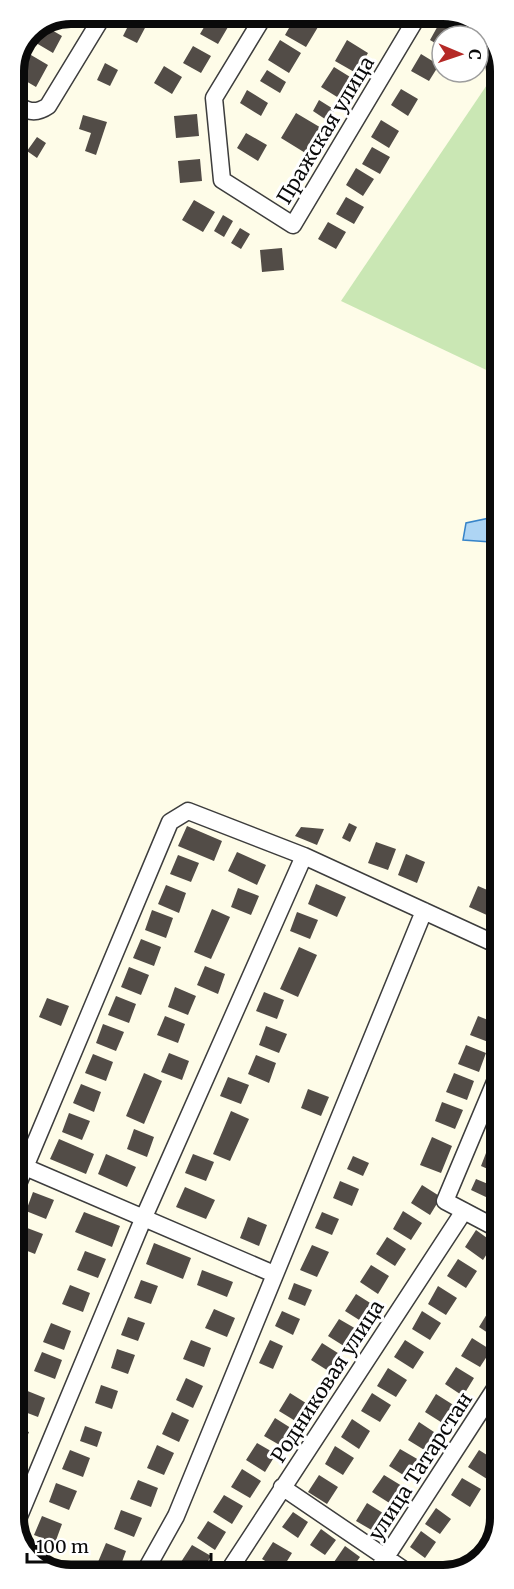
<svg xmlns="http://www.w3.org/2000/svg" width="514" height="1589" viewBox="0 0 514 1589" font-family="Merriweather,serif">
<rect width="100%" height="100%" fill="#fefce8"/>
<!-- green -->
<path fill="#cae7b4" d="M 497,70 L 499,70 L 499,376 L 341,301 Z"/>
<!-- water -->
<path fill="#aed5f4" stroke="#3784c9" stroke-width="1.5" d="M 499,516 L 499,538 L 491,542 L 463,540 L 466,523 Z"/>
<!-- building -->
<path fill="#524c47" d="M 71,14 L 74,14 L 66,26 L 56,19 Z
M 297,14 L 318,27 L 306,47 L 285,35 Z
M 210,17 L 228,27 L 218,44 L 200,34 Z
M 132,18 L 146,26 L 137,43 L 123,36 Z
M 440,22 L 464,36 L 442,36 L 442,47 L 430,40 Z
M 43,25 L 62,36 L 53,53 L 31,40 L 39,26 Z
M 280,40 L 301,53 L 289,73 L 268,60 Z
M 347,40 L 368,53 L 356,73 L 335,61 Z
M 193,46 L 211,56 L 201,73 L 183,63 Z
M 421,54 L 439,65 L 429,81 L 411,71 Z
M 31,55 L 48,65 L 36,87 L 19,77 Z
M 105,63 L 118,70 L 110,86 L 97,80 Z
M 164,66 L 182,77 L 172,94 L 154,83 Z
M 334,67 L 355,80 L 342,100 L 321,87 Z
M 267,70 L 286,82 L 280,93 L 260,81 Z
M 401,89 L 418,99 L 408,116 L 391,105 Z
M 247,90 L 268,103 L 261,116 L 240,103 Z
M 319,100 L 335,110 L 328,121 L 313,111 Z
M 296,113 L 323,129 L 307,154 L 281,138 Z
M 197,114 L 199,136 L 176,138 L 174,116 Z
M 83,115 L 107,122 L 96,155 L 85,151 L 91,133 L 79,129 Z
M 381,120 L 399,131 L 389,148 L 371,137 Z
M 246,133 L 267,145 L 258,161 L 237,148 Z
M 37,137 L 46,143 L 37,158 L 27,151 Z
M 372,147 L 390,157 L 380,174 L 362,164 Z
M 200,159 L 202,181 L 180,183 L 178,161 Z
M 356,168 L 374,179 L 363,196 L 346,185 Z
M 346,197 L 364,207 L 354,224 L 336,214 Z
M 194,200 L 215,212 L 203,232 L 182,220 Z
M 223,215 L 233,221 L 224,237 L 214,231 Z
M 328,222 L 346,232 L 336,249 L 318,239 Z
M 240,228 L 250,234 L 241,249 L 231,243 Z
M 282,248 L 284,270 L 262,272 L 260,250 Z
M 349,823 L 357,827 L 350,842 L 342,838 Z
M 187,826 L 222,841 L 214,861 L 178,846 Z
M 301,827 L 324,829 L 317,845 L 295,836 Z
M 376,842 L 396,849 L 388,870 L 368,863 Z
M 237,852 L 266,865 L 257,885 L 228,871 Z
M 406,854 L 425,862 L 417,883 L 398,875 Z
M 178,855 L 199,863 L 191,882 L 170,874 Z
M 316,884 L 346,897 L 337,917 L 308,904 Z
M 166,885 L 186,893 L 179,913 L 158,904 Z
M 478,886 L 499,895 L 489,916 L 469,907 Z
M 238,888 L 259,896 L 251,915 L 231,907 Z
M 212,909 L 230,917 L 211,959 L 194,952 Z
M 152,910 L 173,918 L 166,938 L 145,930 Z
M 297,912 L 318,920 L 310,939 L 290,931 Z
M 141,939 L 161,947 L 154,966 L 133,958 Z
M 299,947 L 317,955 L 298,997 L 280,989 Z
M 205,966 L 225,974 L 218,994 L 197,985 Z
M 129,967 L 149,975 L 141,995 L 121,987 Z
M 175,987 L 196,996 L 188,1015 L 168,1007 Z
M 494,990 L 500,993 L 500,1015 L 486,1009 Z
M 264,992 L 284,1000 L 277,1019 L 256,1011 Z
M 116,996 L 136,1004 L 129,1023 L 108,1015 Z
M 47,998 L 69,1006 L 61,1026 L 39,1017 Z
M 165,1016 L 185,1024 L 178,1043 L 157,1035 Z
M 478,1016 L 498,1024 L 491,1043 L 470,1035 Z
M 103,1024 L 124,1032 L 116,1051 L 96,1043 Z
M 266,1026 L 287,1034 L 279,1053 L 259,1045 Z
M 466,1045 L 486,1053 L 479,1072 L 458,1064 Z
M 169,1053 L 189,1061 L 182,1080 L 161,1072 Z
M 93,1054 L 113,1062 L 106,1081 L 85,1073 Z
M 256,1055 L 276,1063 L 269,1083 L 248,1074 Z
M 144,1073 L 162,1081 L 144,1124 L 126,1116 Z
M 454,1073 L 474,1081 L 467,1100 L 446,1092 Z
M 228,1077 L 249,1085 L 241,1104 L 220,1096 Z
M 81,1084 L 101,1092 L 94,1112 L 73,1103 Z
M 308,1089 L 329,1097 L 321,1116 L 301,1108 Z
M 442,1102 L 463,1110 L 455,1129 L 435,1121 Z
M 231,1111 L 249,1119 L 230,1161 L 213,1154 Z
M 69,1113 L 90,1121 L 82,1140 L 62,1132 Z
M 134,1129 L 154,1137 L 147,1157 L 127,1149 Z
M 432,1137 L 452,1146 L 441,1173 L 420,1165 Z
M 59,1139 L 94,1154 L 86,1174 L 50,1159 Z
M 486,1153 L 500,1159 L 497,1173 L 481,1166 Z
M 106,1154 L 136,1167 L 127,1187 L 98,1174 Z
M 193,1154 L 214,1162 L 206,1181 L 185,1173 Z
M 353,1156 L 369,1163 L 363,1176 L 347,1169 Z
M 476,1179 L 493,1186 L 488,1198 L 471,1190 Z
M 340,1181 L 359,1189 L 352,1206 L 333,1198 Z
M 422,1185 L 441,1197 L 430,1215 L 411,1203 Z
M 185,1187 L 215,1200 L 206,1219 L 176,1207 Z
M 33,1192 L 54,1200 L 46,1219 L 26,1211 Z
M 403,1211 L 422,1223 L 411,1240 L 393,1229 Z
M 84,1212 L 120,1226 L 112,1247 L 75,1232 Z
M 322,1212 L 339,1219 L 332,1235 L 315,1228 Z
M 248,1217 L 267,1225 L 259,1246 L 240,1238 Z
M 22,1226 L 43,1234 L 35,1254 L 15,1246 Z
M 476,1230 L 494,1243 L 483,1260 L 465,1247 Z
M 387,1237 L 406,1249 L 395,1266 L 376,1254 Z
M 154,1243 L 191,1258 L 183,1279 L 146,1264 Z
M 312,1245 L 329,1252 L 317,1277 L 300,1270 Z
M 85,1251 L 106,1259 L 98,1278 L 77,1270 Z
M 458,1259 L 477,1271 L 466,1288 L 447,1276 Z
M 15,1265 L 28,1270 L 20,1289 L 15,1287 Z
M 371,1265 L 389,1276 L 378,1294 L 360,1282 Z
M 202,1270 L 233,1282 L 227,1297 L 197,1285 Z
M 141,1280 L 158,1286 L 151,1304 L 134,1298 Z
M 294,1283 L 312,1290 L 305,1306 L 288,1299 Z
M 70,1285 L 90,1293 L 83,1312 L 62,1304 Z
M 438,1286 L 457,1298 L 446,1315 L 428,1304 Z
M 356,1294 L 375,1306 L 364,1323 L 345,1311 Z
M 214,1309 L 235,1318 L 227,1337 L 205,1328 Z
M 490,1309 L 500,1316 L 500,1334 L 497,1339 L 479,1327 Z
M 282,1311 L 300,1319 L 293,1335 L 275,1326 Z
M 422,1311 L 441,1323 L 430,1340 L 412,1329 Z
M 128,1317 L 145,1323 L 138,1341 L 121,1335 Z
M 339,1319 L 358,1330 L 347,1348 L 328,1336 Z
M 51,1323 L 71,1331 L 64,1350 L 43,1342 Z
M 472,1338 L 491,1350 L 480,1367 L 461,1356 Z
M 191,1340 L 211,1348 L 204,1367 L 183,1359 Z
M 270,1340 L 283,1346 L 273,1369 L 259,1363 Z
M 405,1340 L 424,1352 L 413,1369 L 394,1357 Z
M 322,1343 L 341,1355 L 330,1372 L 311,1360 Z
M 117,1349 L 135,1355 L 128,1374 L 111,1368 Z
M 42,1352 L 62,1360 L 55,1379 L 34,1371 Z
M 456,1367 L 474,1378 L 463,1396 L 445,1384 Z
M 388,1368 L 407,1380 L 396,1397 L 377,1386 Z
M 186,1378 L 203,1386 L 193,1408 L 176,1400 Z
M 101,1385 L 118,1391 L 112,1409 L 95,1403 Z
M 25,1390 L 45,1398 L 38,1417 L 17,1409 Z
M 290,1393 L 309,1405 L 297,1422 L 279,1411 Z
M 372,1393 L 391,1405 L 380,1422 L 361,1411 Z
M 436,1394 L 455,1406 L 444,1424 L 425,1412 Z
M 172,1412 L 189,1420 L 179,1442 L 162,1434 Z
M 275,1418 L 294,1430 L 283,1447 L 264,1436 Z
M 352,1419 L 370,1431 L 359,1449 L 341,1437 Z
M 419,1422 L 437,1434 L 426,1451 L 408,1440 Z
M 498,1423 L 500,1424 L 500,1449 L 487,1440 Z
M 85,1426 L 102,1432 L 97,1447 L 80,1441 Z
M 15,1427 L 29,1432 L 21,1451 L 15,1449 Z
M 257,1443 L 276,1454 L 265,1472 L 246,1460 Z
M 157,1445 L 174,1453 L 164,1475 L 147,1468 Z
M 335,1446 L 354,1458 L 343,1475 L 325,1464 Z
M 400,1449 L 419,1460 L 408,1478 L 389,1466 Z
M 70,1450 L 90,1458 L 83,1477 L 62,1469 Z
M 479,1450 L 498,1462 L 487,1479 L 468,1467 Z
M 242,1469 L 261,1481 L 250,1498 L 231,1487 Z
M 319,1475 L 338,1487 L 327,1504 L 308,1492 Z
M 384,1475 L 402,1486 L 391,1504 L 372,1492 Z
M 462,1478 L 481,1489 L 470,1507 L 451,1495 Z
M 138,1480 L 158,1488 L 151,1507 L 130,1499 Z
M 56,1483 L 77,1491 L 69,1510 L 49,1502 Z
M 224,1495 L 243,1506 L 232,1524 L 213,1512 Z
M 367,1503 L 386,1515 L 375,1532 L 356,1521 Z
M 436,1508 L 451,1519 L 440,1534 L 425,1524 Z
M 121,1510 L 142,1518 L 134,1537 L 114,1529 Z
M 293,1512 L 308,1522 L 298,1538 L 282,1527 Z
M 42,1516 L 62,1524 L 55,1543 L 34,1535 Z
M 208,1521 L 226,1532 L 215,1550 L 197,1538 Z
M 321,1529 L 336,1540 L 325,1555 L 310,1545 Z
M 421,1531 L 436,1542 L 425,1558 L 410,1547 Z
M 489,1538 L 493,1541 L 488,1553 L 483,1557 L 478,1554 Z
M 273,1542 L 292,1553 L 281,1571 L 262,1559 Z
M 106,1543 L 126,1551 L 119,1570 L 98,1562 Z
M 192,1545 L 211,1556 L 200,1574 L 181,1562 Z
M 345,1546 L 360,1557 L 349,1573 L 334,1562 Z
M 30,1552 L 60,1564 L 57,1571 L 33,1562 L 29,1554 Z"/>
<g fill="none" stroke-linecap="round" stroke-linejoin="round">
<!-- minor casing -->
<g stroke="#3d3d3d" stroke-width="19">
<path id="minor" d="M 265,14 L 214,98 L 222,180 L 293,225 L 419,14
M 14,103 C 26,111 35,115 48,106 L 104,14
M 500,1070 L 445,1201 L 500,1230
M 25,1167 L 274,1274
M 15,1191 L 170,822 L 188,811 L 304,856 L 500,946
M 282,1487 L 410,1574
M 15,1526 L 144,1217 L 304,856
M 375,1574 L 500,1381
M 143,1575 L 176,1516 L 424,911
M 226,1575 L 464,1211"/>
</g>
<!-- minor -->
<use href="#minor" stroke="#fff" stroke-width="16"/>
</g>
<g text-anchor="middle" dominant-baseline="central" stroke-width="6" stroke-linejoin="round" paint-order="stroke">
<!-- street labels -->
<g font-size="20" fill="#0a0a0a" stroke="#fff">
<text transform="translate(325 130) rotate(-59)">Пражская улица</text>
<text transform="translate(327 1381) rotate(-57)">Родниковая улица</text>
<text transform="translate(420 1466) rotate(-57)">улица Татарстан</text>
</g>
</g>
<!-- crop -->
<path d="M0 0H514V1589H0ZM71 24H443A47 47 0 0 1 490 71V1518A47 47 0 0 1 443 1565H71A47 47 0 0 1 24 1518V71A47 47 0 0 1 71 24Z" fill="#fff" fill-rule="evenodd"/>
<path fill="none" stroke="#0a0a0a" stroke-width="8" d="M71 24H443A47 47 0 0 1 490 71V1518A47 47 0 0 1 443 1565H71A47 47 0 0 1 24 1518V71A47 47 0 0 1 71 24Z"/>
<!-- north arrow -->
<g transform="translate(460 54) rotate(92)"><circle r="28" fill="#ffffff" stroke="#9d9d9d" stroke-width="1.5"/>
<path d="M0-4.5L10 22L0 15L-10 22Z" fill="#b52a27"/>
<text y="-9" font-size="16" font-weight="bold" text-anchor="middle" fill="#0a0a0a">С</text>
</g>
<!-- scale -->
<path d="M27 1553v9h184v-9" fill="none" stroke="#0a0a0a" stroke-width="3"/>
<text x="36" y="1553" font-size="18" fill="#0a0a0a" stroke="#ffffff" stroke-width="4.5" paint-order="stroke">100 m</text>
</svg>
